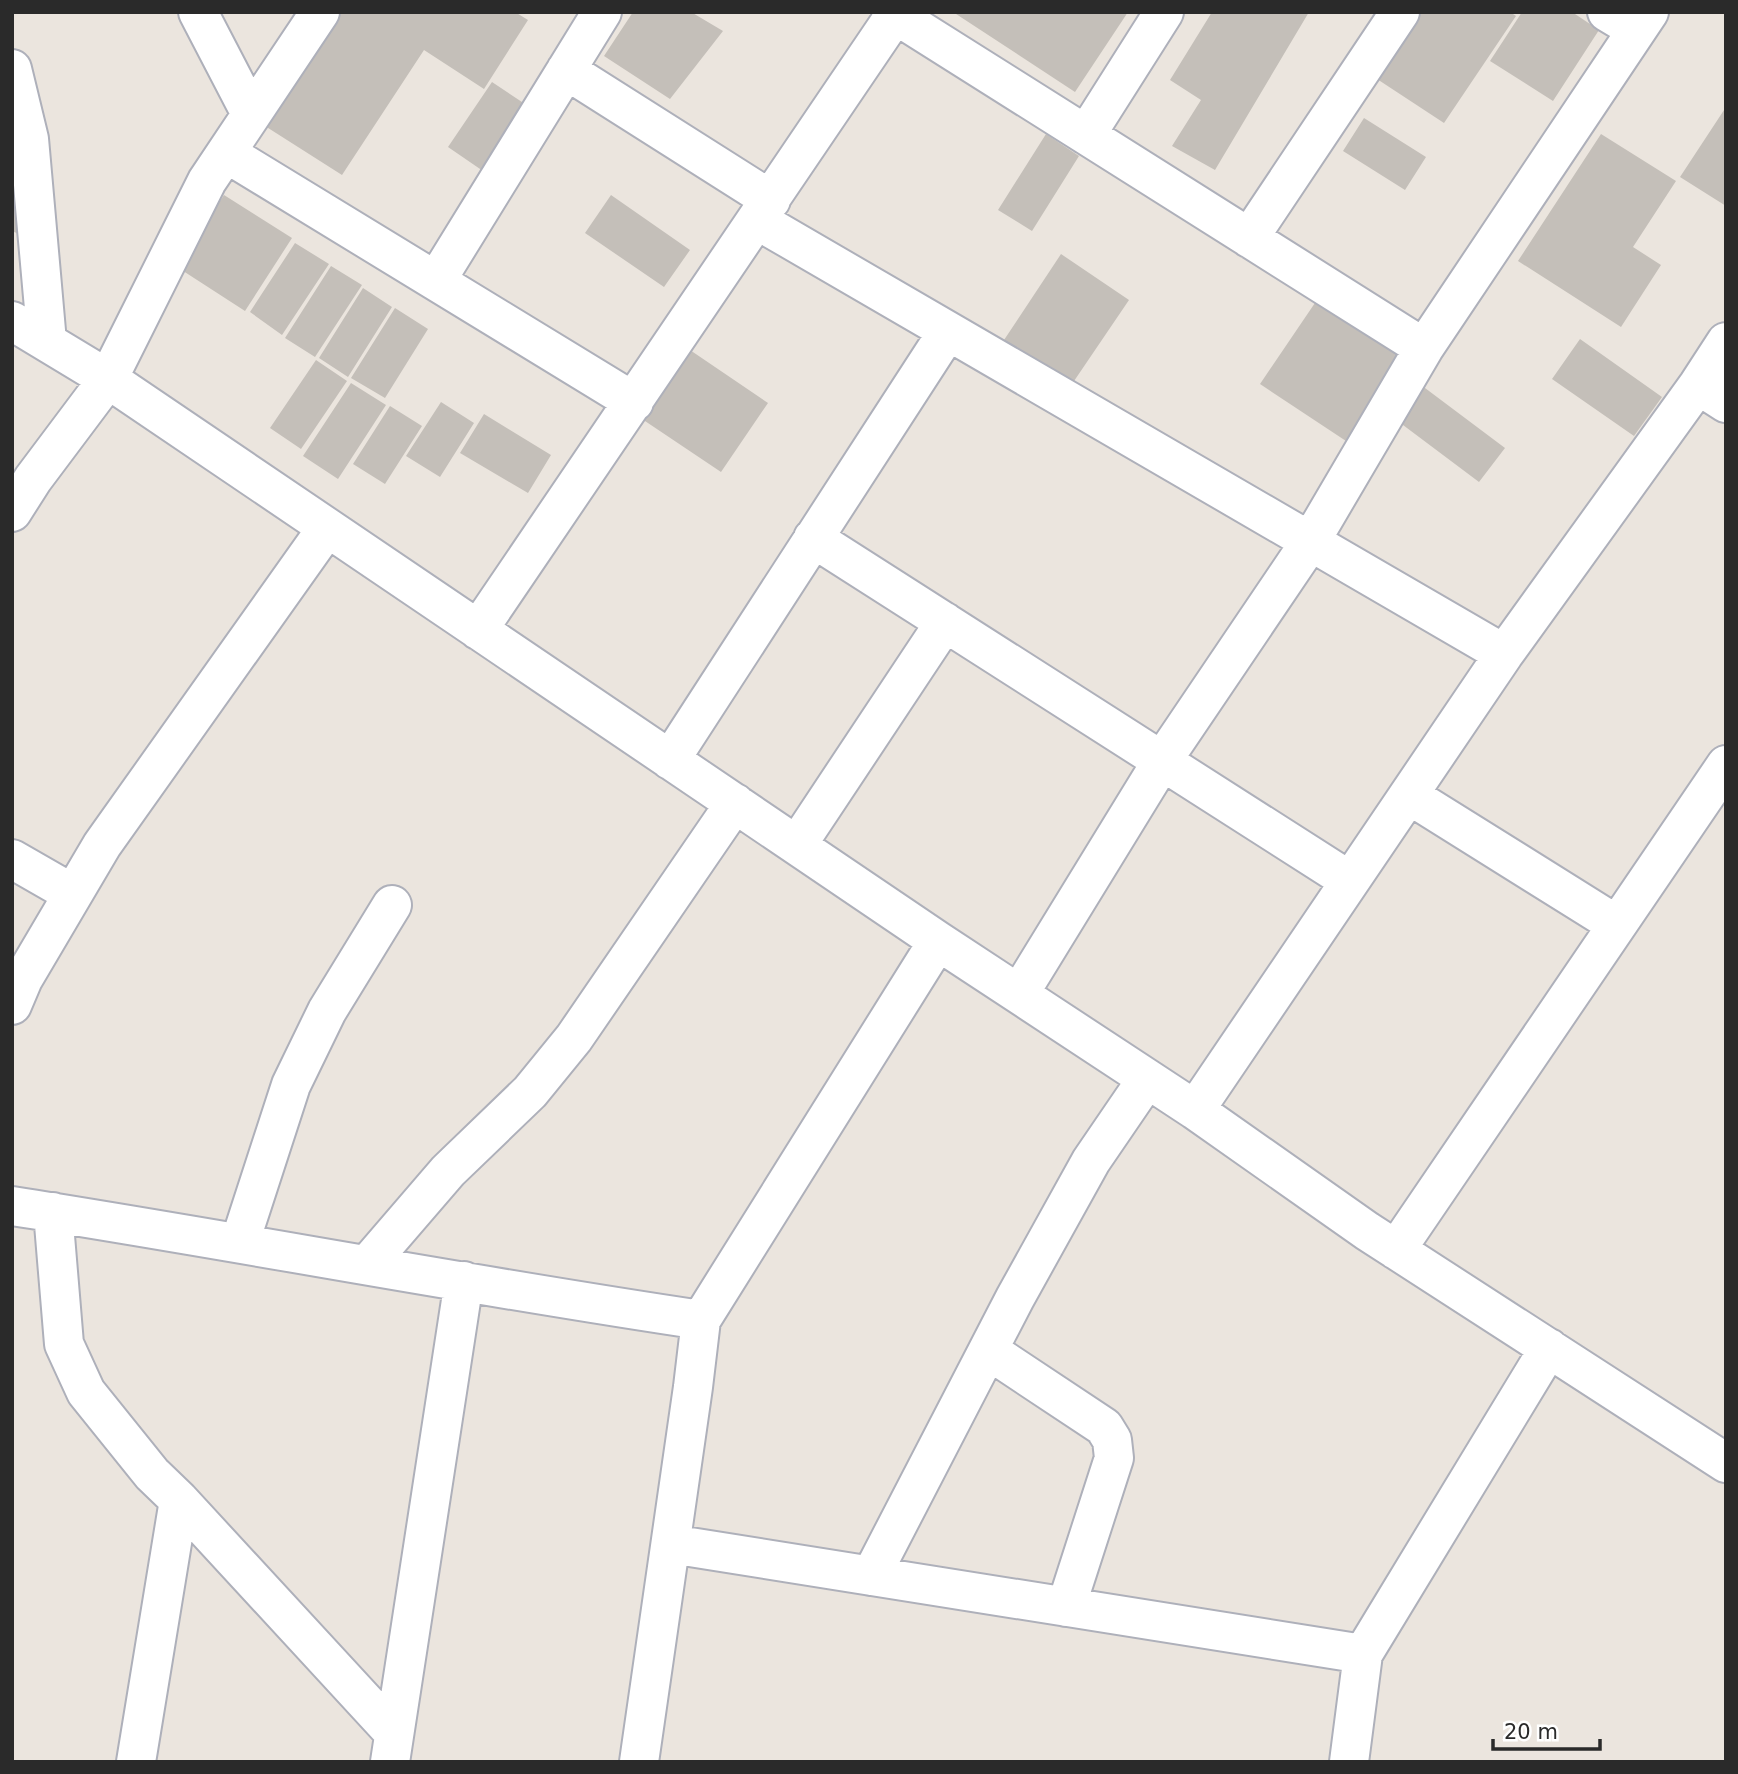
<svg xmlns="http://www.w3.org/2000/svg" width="1738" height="1774" viewBox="0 0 1738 1774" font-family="'DejaVu Sans',sans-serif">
<rect width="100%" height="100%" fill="#ebe5de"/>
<!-- building -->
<path fill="#c4bfb9" d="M 339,12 L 515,12 L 528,20 L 484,89 L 424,50 L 342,175 L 265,126 Z
M 633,12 L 691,12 L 723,31 L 670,99 L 604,56 Z
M 953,12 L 1128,12 L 1075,92 Z
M 1212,12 L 1309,12 L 1215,170 L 1172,146 L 1201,100 L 1170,80 Z
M 1421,12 L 1510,12 L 1516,16 L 1444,123 L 1377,79 Z
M 1522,12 L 1572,12 L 1599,30 L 1553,101 L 1490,61 Z
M 492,82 L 528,106 L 483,171 L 448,147 Z
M 1726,107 L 1726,206 L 1680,177 Z
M 1364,118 L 1426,157 L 1405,190 L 1343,151 Z
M 1046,134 L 1079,156 L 1032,231 L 998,210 Z
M 1601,134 L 1676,181 L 1633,247 L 1661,265 L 1621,327 L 1518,261 Z
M 224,195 L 292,238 L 245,311 L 177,267 Z
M 611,195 L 690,250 L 664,287 L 585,233 Z
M 12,197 L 14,197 L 21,235 L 12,231 Z
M 295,243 L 329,264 L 282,335 L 250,312 Z
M 1061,254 L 1129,300 L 1072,384 L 1004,340 Z
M 331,266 L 362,285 L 315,357 L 285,338 Z
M 363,288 L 392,307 L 348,377 L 319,358 Z
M 1319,297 L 1405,354 L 1346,441 L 1260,384 Z
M 395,308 L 428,329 L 385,398 L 351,378 Z
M 1580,339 L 1662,397 L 1634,436 L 1552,379 Z
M 687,348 L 768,403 L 721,472 L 639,417 Z
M 316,360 L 347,381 L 301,449 L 270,428 Z
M 351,383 L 386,405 L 338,479 L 303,456 Z
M 1421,385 L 1505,448 L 1479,482 L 1395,419 Z
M 441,402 L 474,423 L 440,477 L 406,456 Z
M 390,406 L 422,426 L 385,484 L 353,464 Z
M 484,414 L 551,455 L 528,493 L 460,453 Z"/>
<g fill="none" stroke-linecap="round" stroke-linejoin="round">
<!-- minor casing -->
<g stroke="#aeb0ba" stroke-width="42">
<path id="minor" d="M 198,12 L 251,114
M 891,12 L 1424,348
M 1607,12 L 1637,30
M 12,69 L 29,139 L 47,342
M 566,70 L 771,200
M 1086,135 L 1164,12
M 226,153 L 634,402
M 757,220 L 1504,654
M 1249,238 L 1400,12
M 436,281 L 602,12
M 12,321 L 108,379 L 938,941 L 1195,1110 L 1367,1231 L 1726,1463
M 1698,385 L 1726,403
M 12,512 L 33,479 L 108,379 L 207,181 L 320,12
M 813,538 L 1350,881
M 478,630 L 897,12
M 670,760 L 948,331
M 1409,795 L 1617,925
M 797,845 L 945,622
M 12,859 L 73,894
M 1019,994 L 1162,761 L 1310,542 L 1424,348 L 1649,12
M 12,1005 L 23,979 L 102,845 L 327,528
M 1195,1110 L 1504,654 L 1698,385 L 1726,342
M 12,1206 C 242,1242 471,1286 701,1320
M 53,1212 L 64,1344 L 86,1392 L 152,1474 L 179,1500 L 393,1732
M 240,1242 L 291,1085 L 327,1011 L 392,905
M 1396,1250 L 1726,765
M 368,1264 L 448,1171 L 530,1092 L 574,1038 L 735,803
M 988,1350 L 1104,1427 L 1112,1440 L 1114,1458 L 1066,1607
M 671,1544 L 1363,1654
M 871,1576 L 1015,1298 L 1091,1161 L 1147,1079
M 136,1762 L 179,1500
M 390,1762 L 464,1281
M 639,1762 L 693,1387 L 701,1320 L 938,941
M 1349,1762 L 1363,1654 L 1549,1348"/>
</g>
<!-- minor -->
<use href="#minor" stroke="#fff" stroke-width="38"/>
</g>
<!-- border -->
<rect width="1738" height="1774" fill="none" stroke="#2a2a2a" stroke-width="28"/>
<!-- scale -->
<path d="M1493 1739v10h107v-10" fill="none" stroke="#2a2a2a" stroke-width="3.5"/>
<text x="1504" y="1739" font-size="21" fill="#2a2a2a" stroke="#ffffff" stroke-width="5" paint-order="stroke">20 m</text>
</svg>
